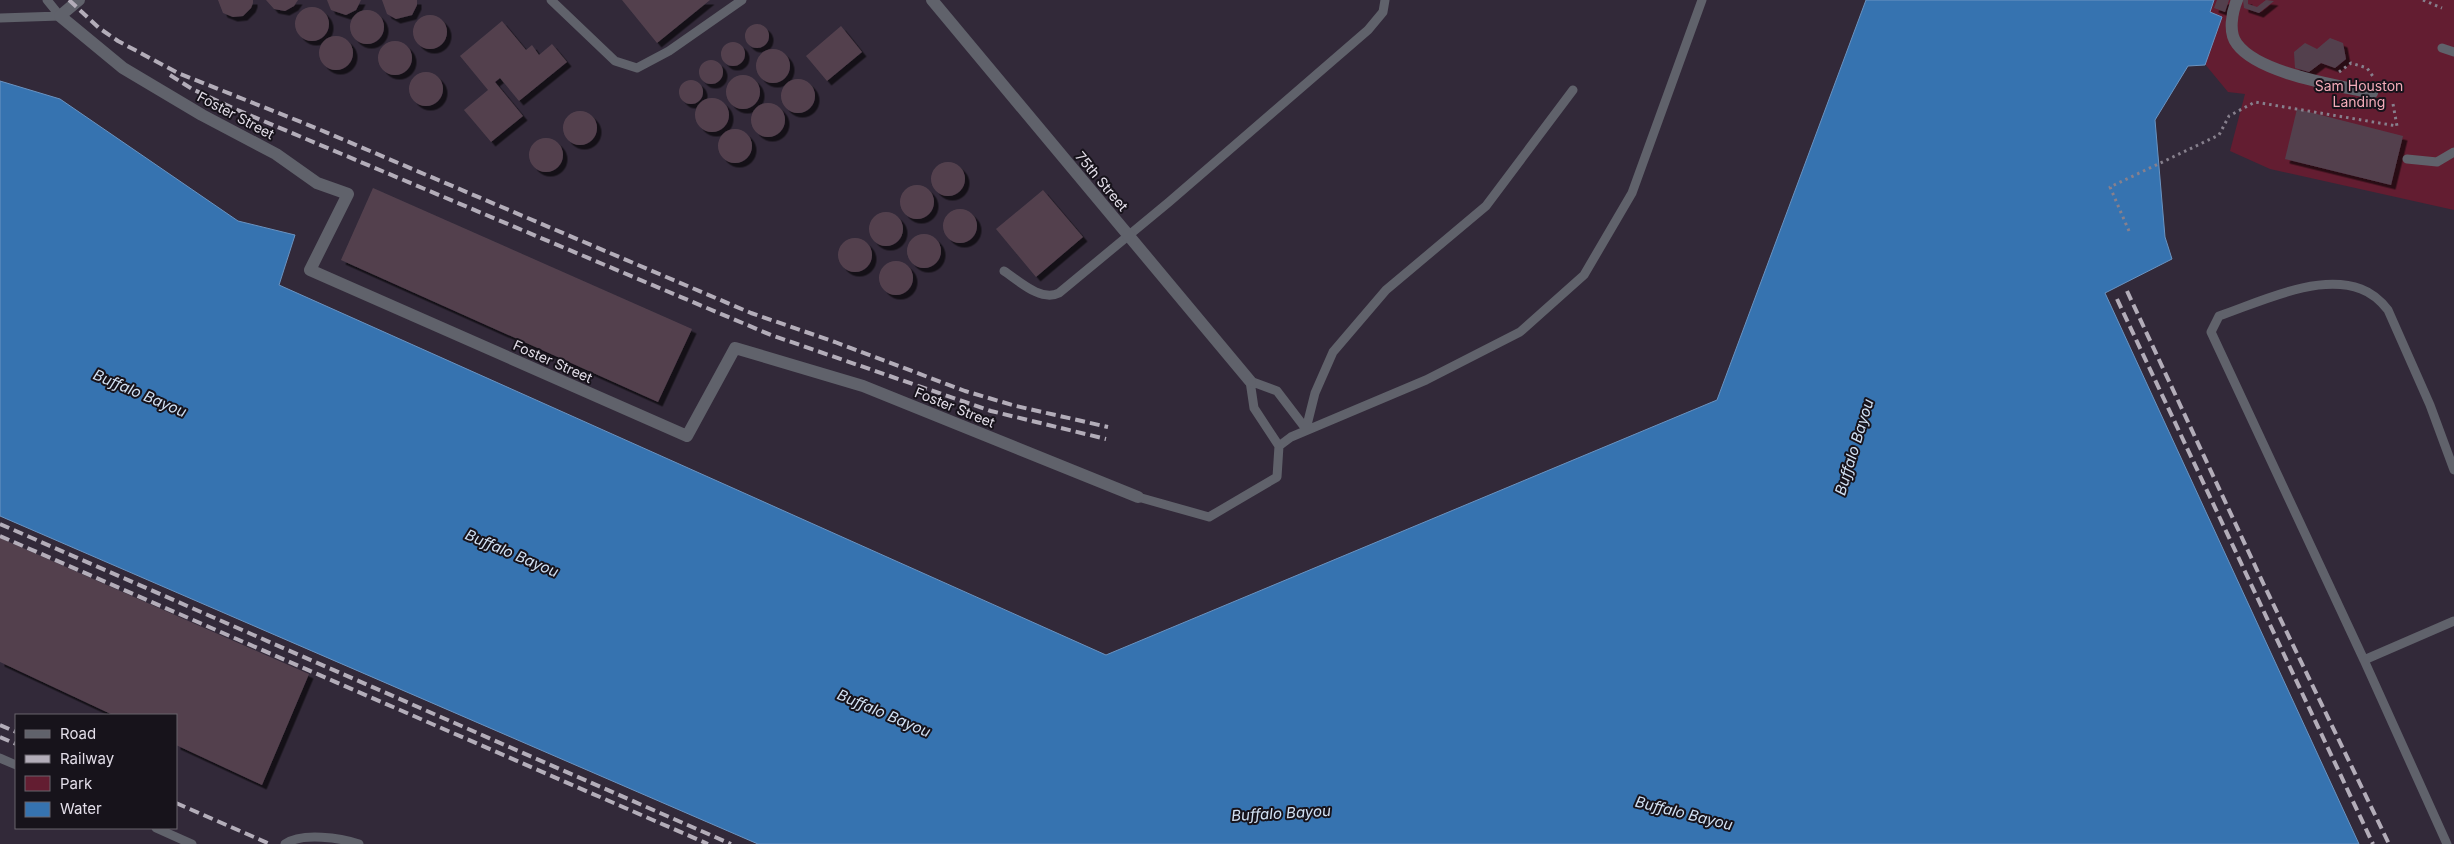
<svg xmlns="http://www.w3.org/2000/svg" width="2454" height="844" viewBox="0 0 2454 844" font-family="Inter,sans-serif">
<defs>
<filter id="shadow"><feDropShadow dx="4.5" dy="4.5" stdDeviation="0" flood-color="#0009"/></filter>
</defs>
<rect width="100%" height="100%" fill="#322939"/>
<!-- green -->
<path fill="#631d31" d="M 2158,0 L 2454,0 L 2454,210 L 2270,169 L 2230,151 L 2245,94 L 2228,92 L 2156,5 Z"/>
<!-- water -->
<path fill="#3673b0" stroke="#6a93c1" d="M 1866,0 L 2214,0 L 2210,12 L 2222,17 L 2205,65 L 2188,66 L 2155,120 L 2165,237 L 2172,259 L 2105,293 L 2359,844 L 758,844 L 0,516 L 0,81 L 60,99 L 238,221 L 295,235 L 279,285 L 1106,655 L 1717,400 Z"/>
<!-- building -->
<path fill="#53414e" filter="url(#shadow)" d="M 218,0 L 253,0 L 253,3 L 251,8 L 243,16 L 233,17 L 223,13 Z
M 266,0 L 298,0 L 294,6 L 285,11 L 274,9 Z
M 327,0 L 361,0 L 356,10 L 346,15 L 331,10 Z
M 382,0 L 417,0 L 417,5 L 412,15 L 396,19 L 387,14 Z
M 622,0 L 710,0 L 657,43 Z
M 2217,0 L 2229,0 L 2225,12 L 2214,8 Z
M 2243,0 L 2248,0 L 2248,4 L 2257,7 L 2266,0 L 2274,1 L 2259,13 L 2244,8 Z
M295 24a17 17 0 1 1 34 0a17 17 0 1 1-34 0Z
M350 27a17 17 0 1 1 34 0a17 17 0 1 1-34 0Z
M413 32a17 17 0 1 1 34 0a17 17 0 1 1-34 0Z
M 502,21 L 526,50 L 532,45 L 539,55 L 552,44 L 567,62 L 519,101 L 500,78 L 495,82 L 523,116 L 491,142 L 464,110 L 488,90 L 460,56 Z
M745 36a12 12 0 1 1 24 0a12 12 0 1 1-24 0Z
M 841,26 L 862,52 L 827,81 L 806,56 Z
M319 53a17 17 0 1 1 34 0a17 17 0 1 1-34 0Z
M 2330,38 L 2343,43 L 2346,59 L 2335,68 L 2321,63 L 2309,72 L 2295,68 L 2294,52 L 2305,43 L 2317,49 Z
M378 58a17 17 0 1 1 34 0a17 17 0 1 1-34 0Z
M721 54a12 12 0 1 1 24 0a12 12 0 1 1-24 0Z
M756 66a17 17 0 1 1 34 0a17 17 0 1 1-34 0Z
M699 72a12 12 0 1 1 24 0a12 12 0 1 1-24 0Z
M409 89a17 17 0 1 1 34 0a17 17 0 1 1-34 0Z
M726 92a17 17 0 1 1 34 0a17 17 0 1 1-34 0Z
M781 96a17 17 0 1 1 34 0a17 17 0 1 1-34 0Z
M679 92a12 12 0 1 1 24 0a12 12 0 1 1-24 0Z
M695 115a17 17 0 1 1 34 0a17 17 0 1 1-34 0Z
M751 120a17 17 0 1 1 34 0a17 17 0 1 1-34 0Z
M 2297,109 L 2403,136 L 2391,185 L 2285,159 Z
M563 128a17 17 0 1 1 34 0a17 17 0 1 1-34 0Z
M718 146a17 17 0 1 1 34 0a17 17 0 1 1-34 0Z
M529 155a17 17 0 1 1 34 0a17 17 0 1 1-34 0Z
M931 179a17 17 0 1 1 34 0a17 17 0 1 1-34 0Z
M900 202a17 17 0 1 1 34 0a17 17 0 1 1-34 0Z
M 373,188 L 692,329 L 658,402 L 341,260 Z
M 1043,190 L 1083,237 L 1036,277 L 996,229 Z
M943 226a17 17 0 1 1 34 0a17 17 0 1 1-34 0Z
M869 229a17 17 0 1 1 34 0a17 17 0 1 1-34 0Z
M907 251a17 17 0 1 1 34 0a17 17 0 1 1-34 0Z
M838 255a17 17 0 1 1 34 0a17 17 0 1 1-34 0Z
M879 278a17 17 0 1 1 34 0a17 17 0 1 1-34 0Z
M 0,538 L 309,674 L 262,785 L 176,745 L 176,715 L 113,715 L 0,662 Z"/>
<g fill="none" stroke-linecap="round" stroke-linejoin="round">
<!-- path -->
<path stroke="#87808d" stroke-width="3" stroke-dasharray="2.5 4" stroke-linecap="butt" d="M 2423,0 L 2442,8
M 2339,72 L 2351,63 L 2367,68 L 2374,78
M 2129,231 L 2110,187 L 2219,135 L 2229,116 L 2255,102 L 2397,126 L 2393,104"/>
<!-- lane -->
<path stroke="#60626b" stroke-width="9" d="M 47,0 L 60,16
M 551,0 L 615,61 L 637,68 L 669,51 L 742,0
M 0,18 L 60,16
M 2442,48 L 2454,52
M 2407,159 L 2437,162 L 2454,152
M 1004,271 C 1019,281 1041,302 1059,293 L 1169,202 L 1368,30 L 1383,12 L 1385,0
M 1306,429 L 1315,393 L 1333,352 L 1386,290 L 1486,206 L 1573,90
M 1279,446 L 1254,408 L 1250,381 L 1277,391 L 1306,429
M 1138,497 L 1209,517 L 1277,477 L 1279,446 L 1291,437 L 1426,380 L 1520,332 L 1584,275 L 1632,193 L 1702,0
M 2364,660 L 2211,332 L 2219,316 C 2260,302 2318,273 2361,289 C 2372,293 2381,301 2388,310 L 2430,405 L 2454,470
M 0,758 L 16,765
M 156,828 L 192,844
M 285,844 C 302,832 341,838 359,844
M 2447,844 L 2364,660 L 2454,621"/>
<!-- street -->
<path stroke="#60626b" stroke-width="12" d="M 79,0 L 60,16 L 123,68 L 202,115 L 276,154 L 317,183 L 348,194 L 310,270 L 687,436 L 735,348 L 863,386 L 1138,497
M 932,0 L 1250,381
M 2237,0 C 2232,12 2228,33 2237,44 C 2259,74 2337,85 2372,93"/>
<!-- rail -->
<path stroke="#b3adb9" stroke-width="4" stroke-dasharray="10 5" stroke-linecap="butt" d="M 69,0 L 99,28 L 118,41 L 178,73 L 316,128 L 751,313 L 835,342 L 965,391 L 1016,406 L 1108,427
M 170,75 L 192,89 L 235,109 L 771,335 L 991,411 L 1106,439
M 2127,291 L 2264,585 L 2389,844
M 2117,299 L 2373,844
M 0,524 L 731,844
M 0,536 L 708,844
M 0,725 L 16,732
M 0,737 L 16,744
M 176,803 L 270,844"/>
</g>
<g text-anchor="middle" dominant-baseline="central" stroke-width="4" stroke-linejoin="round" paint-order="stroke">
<!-- park labels -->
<g font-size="14" fill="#f4abb9" stroke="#17131b">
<text x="2359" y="85">Sam Houston<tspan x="2359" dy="16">Landing</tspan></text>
</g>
<!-- street labels -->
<g font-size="14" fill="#e3dee9" stroke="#17131b">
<text transform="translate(236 115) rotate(28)">Foster Street</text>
<text transform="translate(1102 181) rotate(50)">75th Street</text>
<text transform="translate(553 361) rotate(24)">Foster Street</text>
<text transform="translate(955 407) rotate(22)">Foster Street</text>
</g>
<!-- water labels -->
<g font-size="15" font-style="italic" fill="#d3e2f4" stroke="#17131b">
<text transform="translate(140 393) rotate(23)">Buffalo Bayou</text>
<text transform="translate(1854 447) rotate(-73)">Buffalo Bayou</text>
<text transform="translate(512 553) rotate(23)">Buffalo Bayou</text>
<text transform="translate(884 713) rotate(23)">Buffalo Bayou</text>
<text transform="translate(1281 813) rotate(-3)">Buffalo Bayou</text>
<text transform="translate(1684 813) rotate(14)">Buffalo Bayou</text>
</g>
</g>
<!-- legend -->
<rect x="15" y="714" width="162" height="115" fill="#17131b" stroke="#69646d"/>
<rect x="25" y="730" width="25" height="8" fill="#60626b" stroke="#69646d"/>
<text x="60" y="739" font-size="15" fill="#e3dee9">Road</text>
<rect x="25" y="755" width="25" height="8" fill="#b3adb9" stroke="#69646d"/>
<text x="60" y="764" font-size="15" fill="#e3dee9">Railway</text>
<rect x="25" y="776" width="25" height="15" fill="#631d31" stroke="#69646d"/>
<text x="60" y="789" font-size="15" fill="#e3dee9">Park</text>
<rect x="25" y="802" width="25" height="15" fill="#3673b0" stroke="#69646d"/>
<text x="60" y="814" font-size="15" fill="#e3dee9">Water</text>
</svg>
